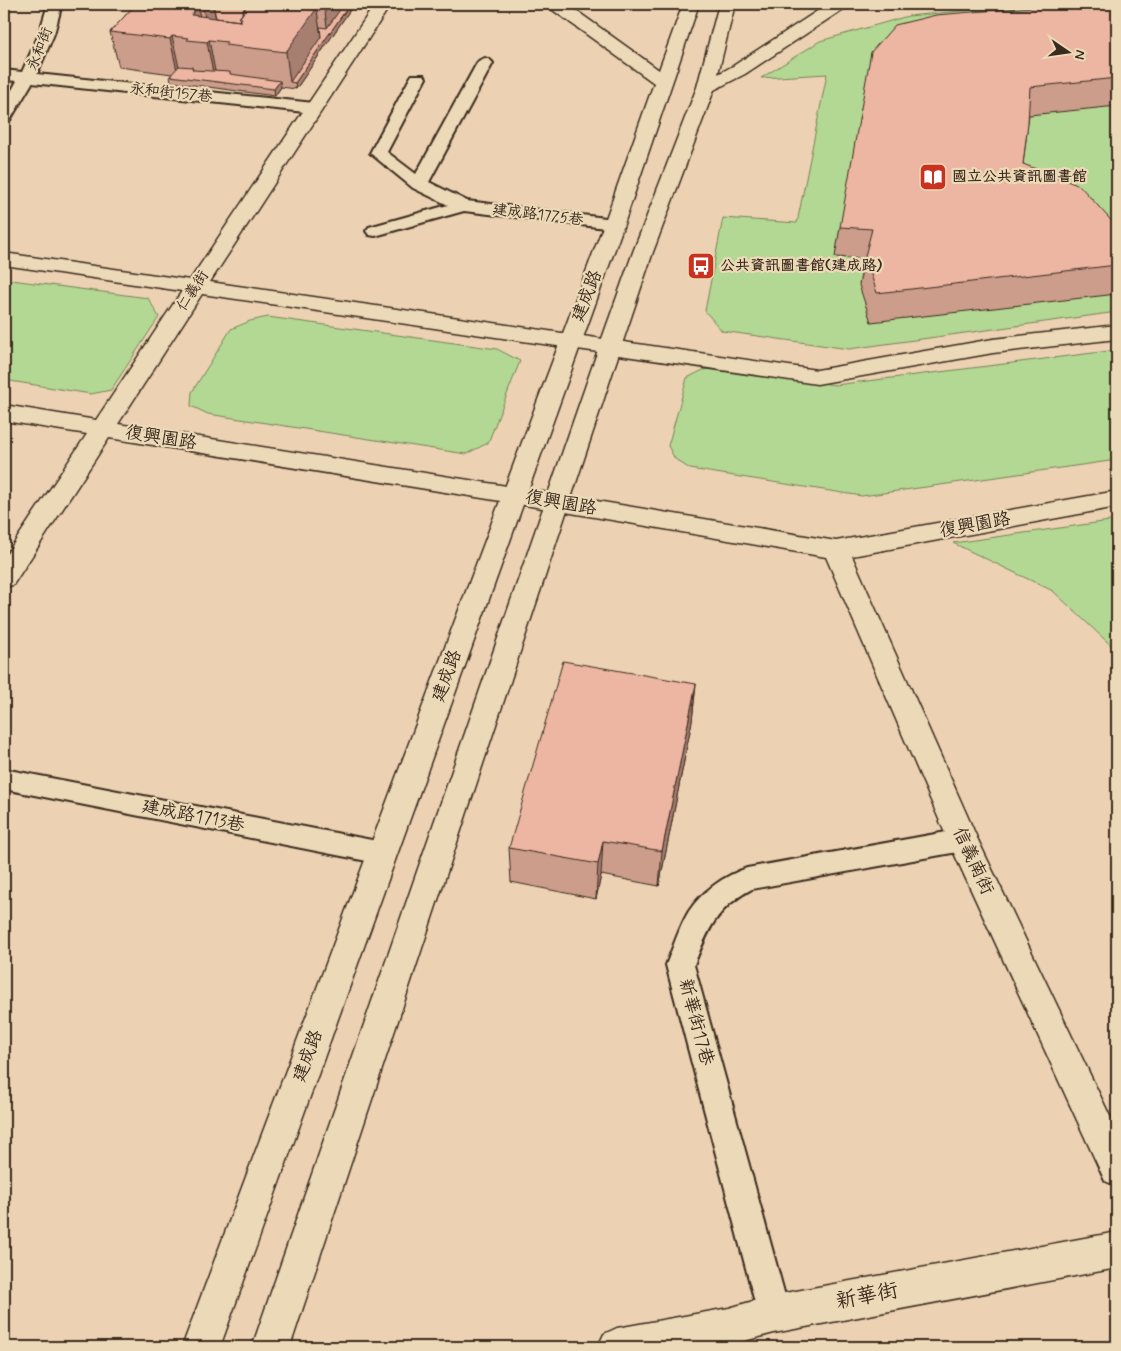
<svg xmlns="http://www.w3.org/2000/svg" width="1121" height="1351" viewBox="0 0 1121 1351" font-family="Mynerve,'LXGW WenKai TC',sans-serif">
<rect width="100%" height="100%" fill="#ecd2b3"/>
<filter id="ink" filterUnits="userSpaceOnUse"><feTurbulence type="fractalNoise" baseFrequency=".02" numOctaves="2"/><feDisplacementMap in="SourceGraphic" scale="10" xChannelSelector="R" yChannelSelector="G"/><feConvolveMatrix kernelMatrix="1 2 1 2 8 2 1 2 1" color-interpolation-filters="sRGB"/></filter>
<g filter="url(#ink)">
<!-- green -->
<path fill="#b3d893" stroke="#778158" d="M 1032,4 L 1117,4 L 1117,312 L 849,349 L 722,331 L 705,311 L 723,218 L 797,223 L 827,74 L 761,78 L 820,41 L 908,16 Z
M 4,279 L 148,298 L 159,317 L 111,390 L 91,394 L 4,380 Z
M 268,317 L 497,349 L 520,361 L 488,443 L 466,454 L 208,414 L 191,406 L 192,392 L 231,329 L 250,321 Z
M 1117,350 L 1117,460 L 862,496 L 690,469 L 675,459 L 668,446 L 687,378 L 703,370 L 723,368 L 835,385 Z
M 1117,520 L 1117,651 L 1053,591 L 953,543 Z"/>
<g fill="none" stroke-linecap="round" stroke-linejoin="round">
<!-- service casing -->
<g stroke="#3b2a1e" stroke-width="4">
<path id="service" d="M 48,4 L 62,4 L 54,34 L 37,74 L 314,103 L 320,105 L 322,108 L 320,111 L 314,113 L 32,83 L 10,120 L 4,122 L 4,104 L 17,81 L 4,80 L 4,70 L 22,72 L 39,34 Z
M 485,58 L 490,60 L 493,63 L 429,182 L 467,201 L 614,219 L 620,220 L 623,224 L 620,228 L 614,229 L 464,211 L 375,236 L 369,235 L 366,231 L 369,227 L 448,205 L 413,188 L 370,153 L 410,78 L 412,75 L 424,75 L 426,78 L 387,152 L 416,174 L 477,63 L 480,60 Z
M 4,769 L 382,842 L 391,845 L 395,853 L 391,861 L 382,864 L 4,789 Z
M 963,829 L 972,832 L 976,840 L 972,848 L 963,851 L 752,889 C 716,908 708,930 694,965 L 790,1314 L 785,1325 L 774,1330 L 763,1325 L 758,1314 L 666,965 C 673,948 679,927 689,911 C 702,891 724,876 747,868 Z"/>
</g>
<!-- minor casing -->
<g stroke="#3b2a1e" stroke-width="3">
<path id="minor" d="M 375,4 L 391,4 L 210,282 L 817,370 L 993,339 L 1117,325 L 1117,339 L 993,353 L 817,384 L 202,294 L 118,424 L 513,487 L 836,541 L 1117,491 L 1117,507 L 852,556 L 978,840 L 1117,1131 L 1117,1186 L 1105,1181 L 948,840 L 826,557 L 513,503 L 109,438 L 13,585 L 4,587 L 4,558 L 87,434 L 4,421 L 4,405 L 96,420 L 182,291 L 4,265 L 4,253 L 190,280 Z
M 1117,1232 L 1117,1268 L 774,1333 L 722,1347 L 598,1347 L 604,1334 L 617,1328 L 729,1308 L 774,1295 Z"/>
</g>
<!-- tertiary casing -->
<g stroke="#3b2a1e" stroke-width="3">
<path id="tertiary" d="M 548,4 L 567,4 L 659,70 L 683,4 L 699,4 L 624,224 L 220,1347 L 182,1347 L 604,224 L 654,83 L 550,8 Z
M 719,4 L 735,4 L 718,74 L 733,66 L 828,4 L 847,4 L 845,8 L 745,74 L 714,90 L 653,252 L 621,347 L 290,1347 L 252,1347 L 599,347 L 633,252 L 697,87 Z"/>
</g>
<!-- service -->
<use href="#service" fill="#ecd9b7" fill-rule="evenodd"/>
<!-- minor -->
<use href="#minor" fill="#ecd9b7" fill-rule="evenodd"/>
<!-- tertiary -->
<use href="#tertiary" fill="#ecd9b7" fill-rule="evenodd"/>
</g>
<!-- wall -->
<path fill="#cc9d8b" stroke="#3b2a1e" d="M 136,4 L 354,4 L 296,89 L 281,87 L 275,96 L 171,82 L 170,76 L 172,74 L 119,67 L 110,32 Z
M 1117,4 L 1117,106 L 1029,115 L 1023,164 L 1117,227 L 1117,294 L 871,322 L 859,285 L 864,259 L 835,257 L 840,227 Z
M 696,684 L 692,721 L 659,886 L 601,875 L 596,899 L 511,882 L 509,848 Z"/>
<!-- shaded-wall -->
<path fill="#a67f71" stroke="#3b2a1e" d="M 206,4 L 213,4 L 218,31 L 209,40 L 203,7 Z
M 316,4 L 322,43 L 290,82 L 286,52 Z
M 324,4 L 349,4 L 328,34 Z
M 350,4 L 354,4 L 296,89 L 295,83 Z
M 198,7 L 204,42 L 191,15 Z
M 172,36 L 180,72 L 178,75 L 170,39 Z
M 209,40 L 216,76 L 214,78 L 207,42 Z
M 280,81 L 281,87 L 275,96 L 274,89 Z
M 696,684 L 692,721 L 659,886 L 662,851 Z
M 603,841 L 601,875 L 596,899 L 598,864 Z"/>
<!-- building -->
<path fill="#edb6a2" stroke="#3b2a1e" d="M 136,4 L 206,4 L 203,7 L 198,7 L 191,15 L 241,21 L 242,18 L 239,18 L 244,12 L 242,12 L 248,4 L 316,4 L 314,8 L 317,8 L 286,52 L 225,45 L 227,42 L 209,40 L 207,42 L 187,40 L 189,38 L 172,36 L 170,39 L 110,32 Z
M 213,4 L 248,4 L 242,12 L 242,14 L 239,18 L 240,21 L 216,18 Z
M 344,4 L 350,4 L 295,83 L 290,82 L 321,37 L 320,27 L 327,28 Z
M 1069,4 L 1117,4 L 1117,78 L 1030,87 L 1028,123 L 1023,164 L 1080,186 L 1117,227 L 1117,265 L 877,293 L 865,256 L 872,229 L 840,227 L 871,52 L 895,25 L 936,15 Z
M 179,66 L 192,67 L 193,70 L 230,72 L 230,74 L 280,81 L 274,89 L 170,76 Z
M 563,661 L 696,684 L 662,851 L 603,841 L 598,864 L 509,848 Z"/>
</g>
<!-- icons -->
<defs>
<g id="library-square" transform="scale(1.4375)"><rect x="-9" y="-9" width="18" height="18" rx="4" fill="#c8321e" stroke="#ecd9b7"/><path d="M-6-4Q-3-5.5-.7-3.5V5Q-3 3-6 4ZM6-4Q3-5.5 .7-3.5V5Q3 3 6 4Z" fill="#fff"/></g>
<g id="bus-square" transform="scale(1.4375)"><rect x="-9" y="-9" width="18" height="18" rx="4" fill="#c8321e" stroke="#ecd9b7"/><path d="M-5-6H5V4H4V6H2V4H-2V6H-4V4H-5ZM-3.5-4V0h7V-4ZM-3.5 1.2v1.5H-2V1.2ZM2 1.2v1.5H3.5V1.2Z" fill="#fff"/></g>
</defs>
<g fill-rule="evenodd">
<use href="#library-square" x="933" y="177"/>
<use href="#bus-square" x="701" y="266"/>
</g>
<g text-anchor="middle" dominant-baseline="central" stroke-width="4.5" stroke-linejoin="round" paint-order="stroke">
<!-- far-street labels -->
<g font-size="15" fill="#3b2a1e" stroke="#ecd9b7">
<text transform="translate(40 49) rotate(-68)">永和街</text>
<text transform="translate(171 93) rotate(6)">永和街157巷</text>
<text transform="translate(538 215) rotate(7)">建成路1775巷</text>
<text transform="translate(193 291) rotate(-57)">仁義街</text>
</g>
<!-- far-poi labels -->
<g font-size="15" font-weight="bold" fill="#3b2a1e" stroke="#ecd9b7" text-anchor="start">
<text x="952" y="177">國立公共資訊圖書館</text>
<text x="720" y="266">公共資訊圖書館(建成路)</text>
</g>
<!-- street labels -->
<g font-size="18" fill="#3b2a1e" stroke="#ecd9b7">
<text transform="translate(587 296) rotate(-69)">建成路</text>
<text transform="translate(161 438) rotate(9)">復興園路</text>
<text transform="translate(561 503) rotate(10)">復興園路</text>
<text transform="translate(975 525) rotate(-10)">復興園路</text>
<text transform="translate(447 676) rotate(-70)">建成路</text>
<text transform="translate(193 816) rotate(11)">建成路1713巷</text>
<text transform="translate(973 861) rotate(65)">信義南街</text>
<text transform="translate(696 1022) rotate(75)">新華街17巷</text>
<text transform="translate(308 1056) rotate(-70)">建成路</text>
</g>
<!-- near-street labels -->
<g font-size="21" fill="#3b2a1e" stroke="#ecd9b7">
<text transform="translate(867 1296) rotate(-11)">新華街</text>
</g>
</g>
<!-- margin -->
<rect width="1121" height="1351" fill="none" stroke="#ecd9b7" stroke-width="20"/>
<rect x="10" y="10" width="1101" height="1331" fill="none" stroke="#3b2a1e" stroke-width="2" filter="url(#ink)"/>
<!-- north arrow -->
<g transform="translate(1068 52) rotate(103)" stroke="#ecd9b7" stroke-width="4" paint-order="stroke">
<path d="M0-4L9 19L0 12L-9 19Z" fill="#3b2a1e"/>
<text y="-8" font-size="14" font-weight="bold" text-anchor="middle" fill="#3b2a1e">N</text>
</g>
</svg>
